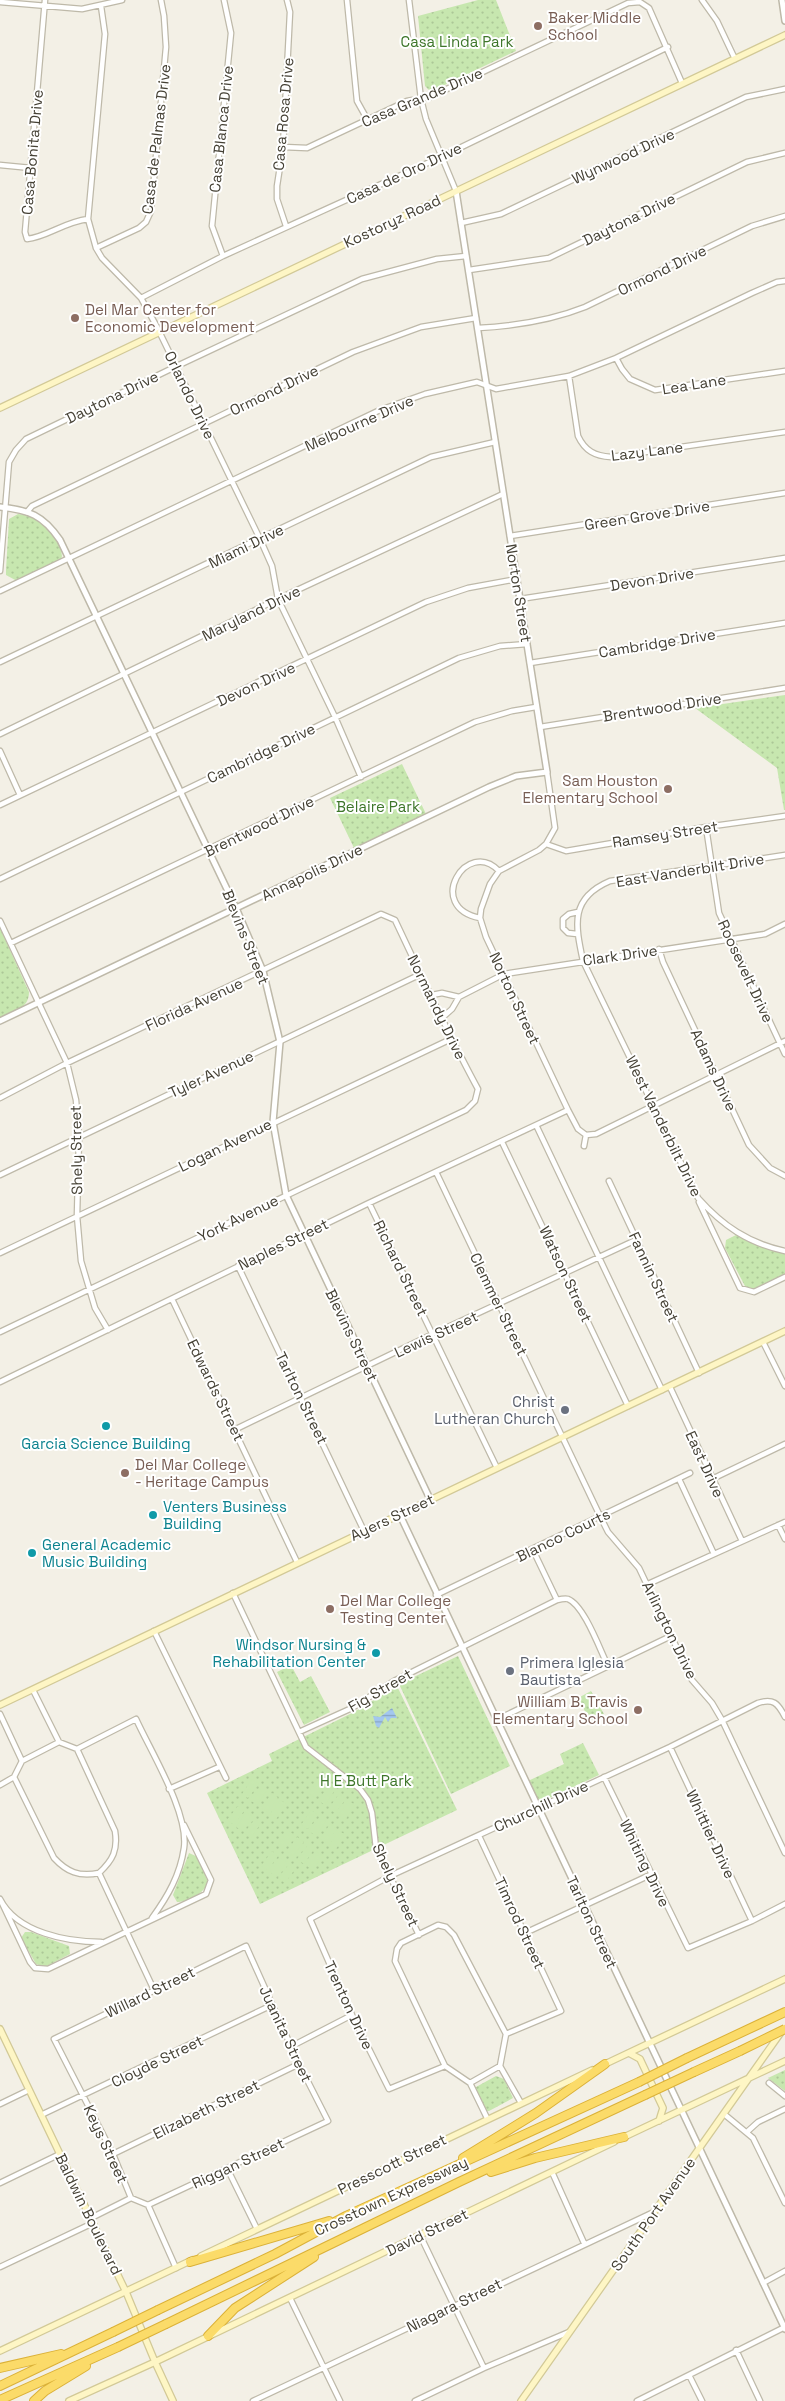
<svg xmlns="http://www.w3.org/2000/svg" width="785" height="2401" viewBox="0 0 785 2401" font-family="'Space Grotesk',sans-serif">
<defs>
<pattern id="grass-dots" width="8" height="8" patternUnits="userSpaceOnUse" patternTransform="scale(1.25)"><rect width="8" height="8" fill="#c7e7af"/><path d="M2 2h.1M6 6h.1" fill="none" stroke="#acc797" stroke-width="1.8" stroke-linecap="round"/></pattern>
<pattern id="water-rules" width="6" height="5" patternUnits="userSpaceOnUse" patternTransform="scale(1.25)"><rect width="6" height="5" fill="#a3c7ef"/><path d="M0 2.5h6" fill="none" stroke="#87a3c2"/></pattern>
</defs>
<rect width="100%" height="100%" fill="#f3f0e6"/>
<!-- grass -->
<path fill="url(#grass-dots)" d="M 478,0 L 496,0 L 516,51 L 434,90 L 429,90 L 425,86 L 418,16 Z
M 18,514 C 39,516 60,535 62,556 L 61,560 L 17,581 L 6,575 L 6,570 L 9,519 Z
M 785,695 L 785,810 L 784,810 L 777,768 L 695,708 Z
M 402,764 L 426,814 L 354,848 L 330,798 Z
M 0,928 L 29,992 C 29,1009 13,1012 0,1018 Z
M 736,1235 L 760,1246 L 785,1254 L 785,1274 L 753,1289 L 746,1288 L 725,1248 L 726,1240 Z
M 458,1656 L 510,1766 L 451,1794 L 399,1684 Z
M 291,1665 L 300,1682 L 311,1676 L 330,1712 L 304,1725 L 277,1672 Z
M 397,1686 L 457,1810 L 260,1904 L 207,1793 L 272,1761 L 269,1754 L 354,1712 Z
M 591,1691 L 604,1714 L 590,1721 L 578,1698 Z
M 583,1743 L 599,1775 L 539,1803 L 528,1781 L 564,1764 L 560,1754 Z
M 189,1853 L 198,1857 L 208,1882 C 205,1893 188,1902 177,1902 L 173,1895 Z
M 25,1932 L 31,1932 L 69,1946 L 70,1954 L 45,1967 L 36,1964 L 21,1938 Z
M 785,2070 L 785,2091 L 768,2078 Z
M 496,2076 L 504,2079 L 513,2098 L 489,2111 L 485,2111 L 476,2091 L 476,2087 Z"/>
<!-- pitch -->
<path fill="#c7e7af" d="M 252,1779 L 259,1784 L 248,1798 L 242,1794 Z
M 319,1779 L 325,1784 L 315,1798 L 308,1793 Z
M 261,1786 L 267,1790 L 257,1805 L 250,1800 Z
M 329,1786 L 335,1790 L 325,1805 L 318,1800 Z
M 272,1793 L 278,1798 L 268,1812 L 261,1808 Z
M 339,1794 L 346,1799 L 335,1813 L 329,1808 Z
M 280,1800 L 287,1804 L 276,1819 L 270,1814 Z
M 349,1801 L 355,1805 L 345,1820 L 338,1815 Z
M 238,1806 L 244,1811 L 234,1825 L 227,1820 Z
M 311,1810 L 318,1815 L 308,1829 L 301,1825 Z
M 246,1812 L 253,1817 L 243,1831 L 236,1827 Z
M 320,1817 L 326,1821 L 316,1836 L 309,1831 Z
M 255,1819 L 261,1823 L 251,1838 L 244,1833 Z
M 330,1824 L 337,1829 L 327,1843 L 320,1839 Z
M 288,1831 L 295,1835 L 284,1850 L 278,1845 Z
M 339,1831 L 346,1835 L 335,1850 L 329,1845 Z
M 297,1837 L 304,1842 L 293,1856 L 287,1851 Z
M 308,1845 L 314,1849 L 304,1864 L 297,1859 Z
M 272,1851 L 278,1856 L 268,1870 L 261,1866 Z
M 316,1851 L 323,1856 L 312,1870 L 306,1865 Z
M 280,1858 L 287,1862 L 276,1877 L 270,1872 Z
M 289,1864 L 295,1869 L 285,1883 L 278,1878 Z"/>
<!-- water -->
<path fill="url(#water-rules)" d="M 392,1708 L 397,1718 L 391,1718 L 388,1722 L 385,1717 L 379,1728 L 376,1726 L 373,1716 L 380,1717 Z"/>
<g fill="none" stroke-linecap="round" stroke-linejoin="round">
<!-- minor casing -->
<g stroke="#beb9a9" stroke-width="7">
<path id="minor" d="M 45,0 L 25,232 L 27,239 C 47,237 64,222 88,219
M 347,0 L 357,101 L 367,119
M 409,0 L 421,99 L 426,119 L 456,191
M 702,0 L 717,21 L 735,59
M 0,2 L 82,9 L 122,0
M 101,6 L 105,34 L 88,219 L 96,248 L 102,258 L 141,298 L 157,327 L 260,539 L 272,566 L 278,599 L 335,717 L 361,777
M 283,147 L 307,148 L 407,101 L 430,97 L 628,3 L 640,2 L 649,8 L 682,83
M 0,165 L 31,168
M 461,223 L 501,214 L 746,97 L 785,89
M 286,226 L 277,199 L 277,186 L 283,147 L 290,12 L 287,0
M 96,248 L 139,228 L 146,222 L 151,211 L 166,47 L 164,16 L 161,0
M 223,256 L 212,226 L 231,33 L 224,0
M 469,270 L 549,258 L 747,162 L 785,153
M 141,298 L 223,256 L 443,156 L 668,47
M 478,328 C 515,326 550,321 585,307 L 752,226 L 785,216
M 616,358 L 622,369 L 630,379 L 655,390 L 785,371
M 569,376 L 578,436 C 585,451 595,456 611,457 L 785,432
M 27,512 L 32,506 L 353,352 L 421,327 L 476,318
M 510,536 L 785,493
M 0,571 L 9,462 L 16,450 L 26,439 L 177,366 L 362,279 L 437,259 L 466,256
M 0,591 L 380,410 L 425,394 L 477,382 L 496,389 L 569,376 L 616,358 L 752,293 L 777,282 L 785,281
M 520,599 L 785,558
M 0,662 L 431,457 L 495,442
M 530,663 L 785,623
M 540,727 L 785,688
M 0,734 L 278,599 L 503,494
M 0,751 L 20,795
M 547,772 L 555,828 L 546,844 L 539,850 L 499,871 L 490,884 L 481,909 L 480,918 L 486,937 L 568,1110 L 578,1129 L 586,1135
M 0,805 L 426,602 L 468,588 L 517,579
M 706,827 L 719,913 L 785,1054
M 546,844 L 566,851 L 706,827 L 785,816
M 785,855 L 610,881 C 570,898 575,924 583,961 L 698,1198 C 723,1226 748,1243 785,1251
M 0,879 L 459,658 L 500,646 L 527,644
M 480,918 C 424,907 467,837 499,871
M 0,921 L 67,1063 L 76,1100 L 79,1137 L 77,1216 L 81,1261 L 95,1308 L 108,1330
M 577,934 L 568,933 L 563,928 L 563,919 L 569,914 L 578,912
M 11,943 L 475,722 L 512,711 L 536,707
M 659,949 L 663,962 L 749,1145 L 770,1168 L 785,1176
M 432,995 L 442,993 L 459,997
M 443,1017 L 452,1009 L 459,997 L 504,974 L 765,934 L 785,924
M 0,1098 L 67,1063 L 381,914 L 395,920 C 422,977 448,1034 478,1089 L 475,1101 L 466,1110 L 0,1332
M 537,1127 L 662,1390
M 586,1135 L 596,1134 L 785,1041
M 502,1142 L 628,1406
M 584,1146 L 586,1135
M 436,1172 L 600,1516 L 608,1532 L 639,1568 L 692,1680 L 712,1703 L 722,1720 L 785,1853
M 0,1175 L 421,974
M 609,1181 L 699,1373
M 699,1202 L 740,1288 L 754,1292 L 785,1277
M 369,1203 L 497,1468
M 0,1253 L 451,1039
M 238,1266 L 364,1531
M 172,1299 L 297,1562
M 763,1342 L 785,1386
M 0,1382 L 369,1203 L 568,1110
M 670,1387 L 742,1541
M 236,1429 L 433,1334 L 636,1240
M 679,1479 L 714,1554
M 712,1479 L 785,1444
M 778,1525 L 785,1539
M 533,1550 L 557,1600 C 561,1599 565,1598 568,1599 C 584,1605 600,1650 608,1666
M 648,1584 L 785,1522
M 233,1593 L 306,1747 L 360,1789 L 368,1800 L 372,1813 L 376,1848 L 419,1935
M 436,1595 L 690,1473
M 154,1631 L 226,1778
M 33,1690 L 59,1742
M 0,1714 L 22,1761
M 496,1720 L 671,1636
M 299,1732 L 352,1708 L 394,1681 L 557,1600
M 670,1747 L 752,1921
M 77,1749 L 115,1831 C 118,1850 113,1860 99,1873
M 14,1777 L 54,1858 C 67,1872 79,1877 99,1873
M 604,1777 L 688,1948 L 752,1921 L 785,1904
M 0,1785 L 14,1777 L 22,1761 L 59,1742 L 77,1749 L 136,1719 C 151,1752 189,1813 184,1848 C 180,1875 168,1896 152,1918
M 169,1789 L 219,1767
M 479,1836 L 561,2011 L 506,2034
M 99,1873 L 154,1990
M 0,1899 C 17,1933 68,1942 101,1942
M 2,1903 L 30,1962 L 35,1968 L 48,1969 L 206,1894 L 211,1880 L 184,1825
M 525,1933 L 650,1875
M 292,2046 L 352,2015
M 445,2066 L 389,2089 L 352,2015 L 310,1919 L 390,1876 L 670,1747 L 758,1703 C 773,1698 778,1703 785,1717
M 470,2083 L 500,2066
M 769,2083 L 785,2096
M 0,2104 L 29,2090
M 724,2114 L 753,2138 L 785,2203
M 41,2115 L 272,2005
M 487,2118 L 470,2083 L 445,2066 L 395,1961 L 397,1949 L 401,1943 L 438,1925 L 446,1927 L 454,1935 L 506,2034 L 500,2066 L 521,2103
M 748,2131 L 758,2122 L 785,2109
M 113,2154 L 299,2064
M 227,2168 L 257,2229
M 552,2172 L 584,2243
M 0,2183 L 60,2154
M 148,2205 L 328,2121 L 299,2064 L 246,1946 L 54,2039 L 113,2154 L 131,2198 L 148,2205 L 176,2268
M 91,2218 L 131,2198
M 420,2235 L 484,2368
M 0,2267 L 93,2223
M 763,2283 L 785,2271
M 290,2298 L 340,2401
M 736,2350 L 760,2401
M 689,2375 L 702,2401
M 253,2401 L 654,2212
M 415,2401 L 484,2368 L 569,2332
M 637,2401 L 785,2327"/>
</g>
<!-- tertiary casing -->
<g stroke="#beb9a9" stroke-width="8">
<path id="tertiary" d="M 782,0 L 785,21
M 0,507 C 29,510 43,515 60,540 L 236,908 L 263,971 L 280,1042 L 273,1122 L 286,1195 L 430,1499
M 0,1021 L 489,787 L 516,776 L 547,772 L 456,191
M 399,1513 L 785,2329"/>
</g>
<!-- secondary casing -->
<g stroke="#d2c997" stroke-width="8">
<path id="secondary" d="M 0,408 L 785,35
M 0,1705 L 785,1331
M 0,2029 L 126,2292 L 155,2362 L 173,2401
M 629,2053 L 640,2059 L 663,2108 L 659,2121
M 603,2065 L 785,1979
M 622,2138 L 785,2061
M 201,2256 L 592,2070
M 0,2351 L 192,2260
M 69,2401 L 155,2362 L 614,2142
M 521,2401 L 782,2031"/>
</g>
<!-- motorway casing -->
<g stroke="#dbb138" stroke-width="10">
<path id="motorway" d="M 687,2058 L 785,2012
M 694,2072 L 740,2051
M 463,2158 L 536,2113 L 605,2064
M 491,2172 L 535,2158 L 624,2137
M 190,2262 L 329,2221
M 158,2310 L 275,2254 L 346,2216 L 639,2082
M 166,2324 L 459,2182 L 645,2095
M 208,2336 L 235,2308 L 314,2257
M 0,2368 L 61,2354
M 0,2386 L 113,2332
M 0,2400 L 118,2347
M 34,2401 L 45,2391 L 86,2366"/>
</g>
<!-- minor -->
<use href="#minor" stroke="#fff" stroke-width="4.5"/>
<!-- tertiary -->
<use href="#tertiary" stroke="#fff" stroke-width="5"/>
<!-- secondary -->
<use href="#secondary" stroke="#fef6c5" stroke-width="5.5"/>
<!-- motorway -->
<use href="#motorway" stroke="#fbdb69" stroke-width="8"/>
<!-- motorway-bridge casing -->
<g stroke="#dbb138" stroke-width="10" stroke-linecap="butt">
<path id="motorway-bridge" d="M 740,2051 L 785,2029
M 639,2082 L 687,2058
M 645,2095 L 694,2072
M 113,2332 L 158,2310
M 118,2347 L 166,2324"/>
</g>
<!-- motorway-bridge -->
<use href="#motorway-bridge" stroke="#fbdb69" stroke-width="8"/>
</g>
<!-- markers -->
<g fill="#8d6e63" stroke="#fff" stroke-width="2">
<circle cx="538" cy="26" r="5"/>
<circle cx="75" cy="318" r="5"/>
<circle cx="668" cy="789" r="5"/>
<circle cx="125" cy="1473" r="5"/>
<circle cx="330" cy="1609" r="5"/>
<circle cx="638" cy="1710" r="5"/>
</g>
<g fill="#6b7280" stroke="#fff" stroke-width="2">
<circle cx="565" cy="1410" r="5"/>
<circle cx="510" cy="1671" r="5"/>
</g>
<g fill="#0f9aa8" stroke="#fff" stroke-width="2">
<circle cx="106" cy="1426" r="5"/>
<circle cx="153" cy="1515" r="5"/>
<circle cx="32" cy="1553" r="5"/>
<circle cx="376" cy="1653" r="5"/>
</g>
<g text-anchor="middle" dominant-baseline="central" stroke-width="4" stroke-linejoin="round" paint-order="stroke">
<!-- education labels -->
<g font-size="15" fill="#785e54" stroke="#fff" text-anchor="start">
<text x="548" y="17">Baker Middle<tspan x="548" dy="17">School</tspan></text>
<text x="85" y="309">Del Mar Center for<tspan x="85" dy="17">Economic Development</tspan></text>
<text x="658" y="780" text-anchor="end">Sam Houston<tspan x="658" dy="17">Elementary School</tspan></text>
<text x="135" y="1464">Del Mar College<tspan x="135" dy="17">- Heritage Campus</tspan></text>
<text x="340" y="1600">Del Mar College<tspan x="340" dy="17">Testing Center</tspan></text>
<text x="628" y="1701" text-anchor="end">William B. Travis<tspan x="628" dy="17">Elementary School</tspan></text>
</g>
<!-- park labels -->
<g font-size="15" fill="#3e762a" stroke="#fff">
<text x="457" y="41">Casa Linda Park</text>
<text x="378" y="806">Belaire Park</text>
<text x="366" y="1780">H E Butt Park</text>
</g>
<!-- street labels -->
<g font-size="15" fill="#454135" stroke="#fff">
<text transform="translate(422 97) rotate(-23)">Casa Grande Drive</text>
<text transform="translate(283 114) rotate(-85)">Casa Rosa Drive</text>
<text transform="translate(221 129) rotate(-84)">Casa Blanca Drive</text>
<text transform="translate(156 139) rotate(-83)">Casa de Palmas Drive</text>
<text transform="translate(32 152) rotate(-85)">Casa Bonita Drive</text>
<text transform="translate(623 156) rotate(-25)">Wynwood Drive</text>
<text transform="translate(404 173) rotate(-25)">Casa de Oro Drive</text>
<text transform="translate(629 219) rotate(-26)">Daytona Drive</text>
<text transform="translate(392 221) rotate(-25)">Kostoryz Road</text>
<text transform="translate(662 270) rotate(-26)">Ormond Drive</text>
<text transform="translate(694 384) rotate(-9)">Lea Lane</text>
<text transform="translate(274 390) rotate(-26)">Ormond Drive</text>
<text transform="translate(190 395) rotate(64)">Orlando Drive</text>
<text transform="translate(112 397) rotate(-26)">Daytona Drive</text>
<text transform="translate(359 423) rotate(-24)">Melbourne Drive</text>
<text transform="translate(647 451) rotate(-7)">Lazy Lane</text>
<text transform="translate(647 515) rotate(-9)">Green Grove Drive</text>
<text transform="translate(246 546) rotate(-26)">Miami Drive</text>
<text transform="translate(652 579) rotate(-9)">Devon Drive</text>
<text transform="translate(519 593) rotate(81)">Norton Street</text>
<text transform="translate(251 613) rotate(-26)">Maryland Drive</text>
<text transform="translate(657 643) rotate(-9)">Cambridge Drive</text>
<text transform="translate(256 684) rotate(-25)">Devon Drive</text>
<text transform="translate(662 707) rotate(-9)">Brentwood Drive</text>
<text transform="translate(261 753) rotate(-26)">Cambridge Drive</text>
<text transform="translate(259 826) rotate(-26)">Brentwood Drive</text>
<text transform="translate(665 834) rotate(-9)">Ramsey Street</text>
<text transform="translate(690 870) rotate(-9)">East Vanderbilt Drive</text>
<text transform="translate(312 872) rotate(-26)">Annapolis Drive</text>
<text transform="translate(246 937) rotate(68)">Blevins Street</text>
<text transform="translate(620 955) rotate(-8)">Clark Drive</text>
<text transform="translate(746 971) rotate(65)">Roosevelt Drive</text>
<text transform="translate(515 998) rotate(65)">Norton Street</text>
<text transform="translate(194 1004) rotate(-25)">Florida Avenue</text>
<text transform="translate(437 1007) rotate(64)">Normandy Drive</text>
<text transform="translate(714 1070) rotate(65)">Adams Drive</text>
<text transform="translate(211 1074) rotate(-25)">Tyler Avenue</text>
<text transform="translate(664 1126) rotate(64)">West Vanderbilt Drive</text>
<text transform="translate(225 1145) rotate(-26)">Logan Avenue</text>
<text transform="translate(76 1150) rotate(-91)">Shely Street</text>
<text transform="translate(238 1218) rotate(-26)">York Avenue</text>
<text transform="translate(283 1244) rotate(-26)">Naples Street</text>
<text transform="translate(401 1268) rotate(64)">Richard Street</text>
<text transform="translate(566 1274) rotate(65)">Watson Street</text>
<text transform="translate(654 1277) rotate(65)">Fannin Street</text>
<text transform="translate(499 1304) rotate(64)">Clemmer Street</text>
<text transform="translate(436 1334) rotate(-25)">Lewis Street</text>
<text transform="translate(352 1335) rotate(64)">Blevins Street</text>
<text transform="translate(216 1390) rotate(64)">Edwards Street</text>
<text transform="translate(302 1398) rotate(64)">Tarlton Street</text>
<text transform="translate(705 1464) rotate(65)">East Drive</text>
<text transform="translate(392 1517) rotate(-25)">Ayers Street</text>
<text transform="translate(563 1535) rotate(-26)">Blanco Courts</text>
<text transform="translate(670 1630) rotate(64)">Arlington Drive</text>
<text transform="translate(380 1690) rotate(-30)">Fig Street</text>
<text transform="translate(541 1806) rotate(-25)">Churchill Drive</text>
<text transform="translate(711 1834) rotate(65)">Whittier Drive</text>
<text transform="translate(645 1863) rotate(64)">Whiting Drive</text>
<text transform="translate(396 1885) rotate(65)">Shely Street</text>
<text transform="translate(592 1922) rotate(65)">Tarlton Street</text>
<text transform="translate(520 1923) rotate(65)">Timrod Street</text>
<text transform="translate(150 1992) rotate(-26)">Willard Street</text>
<text transform="translate(349 2005) rotate(65)">Trenton Drive</text>
<text transform="translate(286 2034) rotate(65)">Juanita Street</text>
<text transform="translate(157 2061) rotate(-26)">Cloyde Street</text>
<text transform="translate(206 2109) rotate(-26)">Elizabeth Street</text>
<text transform="translate(106 2144) rotate(65)">Keys Street</text>
<text transform="translate(238 2163) rotate(-25)">Riggan Street</text>
<text transform="translate(392 2164) rotate(-26)">Presscott Street</text>
<text transform="translate(391 2196) rotate(-25)">Crosstown Expressway</text>
<text transform="translate(89 2214) rotate(64)">Baldwin Boulevard</text>
<text transform="translate(653 2214) rotate(-55)">South Port Avenue</text>
<text transform="translate(427 2232) rotate(-26)">David Street</text>
<text transform="translate(454 2305) rotate(-26)">Niagara Street</text>
</g>
<!-- worship labels -->
<g font-size="15" fill="#5b616d" stroke="#fff" text-anchor="end">
<text x="555" y="1401">Christ<tspan x="555" dy="17">Lutheran Church</tspan></text>
<text x="520" y="1662" text-anchor="start">Primera Iglesia<tspan x="520" dy="17">Bautista</tspan></text>
</g>
<!-- culture labels -->
<g font-size="15" fill="#0d838f" stroke="#fff" text-anchor="start">
<text x="106" y="1443" text-anchor="middle">Garcia Science Building</text>
<text x="163" y="1506">Venters Business<tspan x="163" dy="17">Building</tspan></text>
<text x="42" y="1544">General Academic<tspan x="42" dy="17">Music Building</tspan></text>
<text x="366" y="1644" text-anchor="end">Windsor Nursing &amp;<tspan x="366" dy="17">Rehabilitation Center</tspan></text>
</g>
</g>
</svg>
